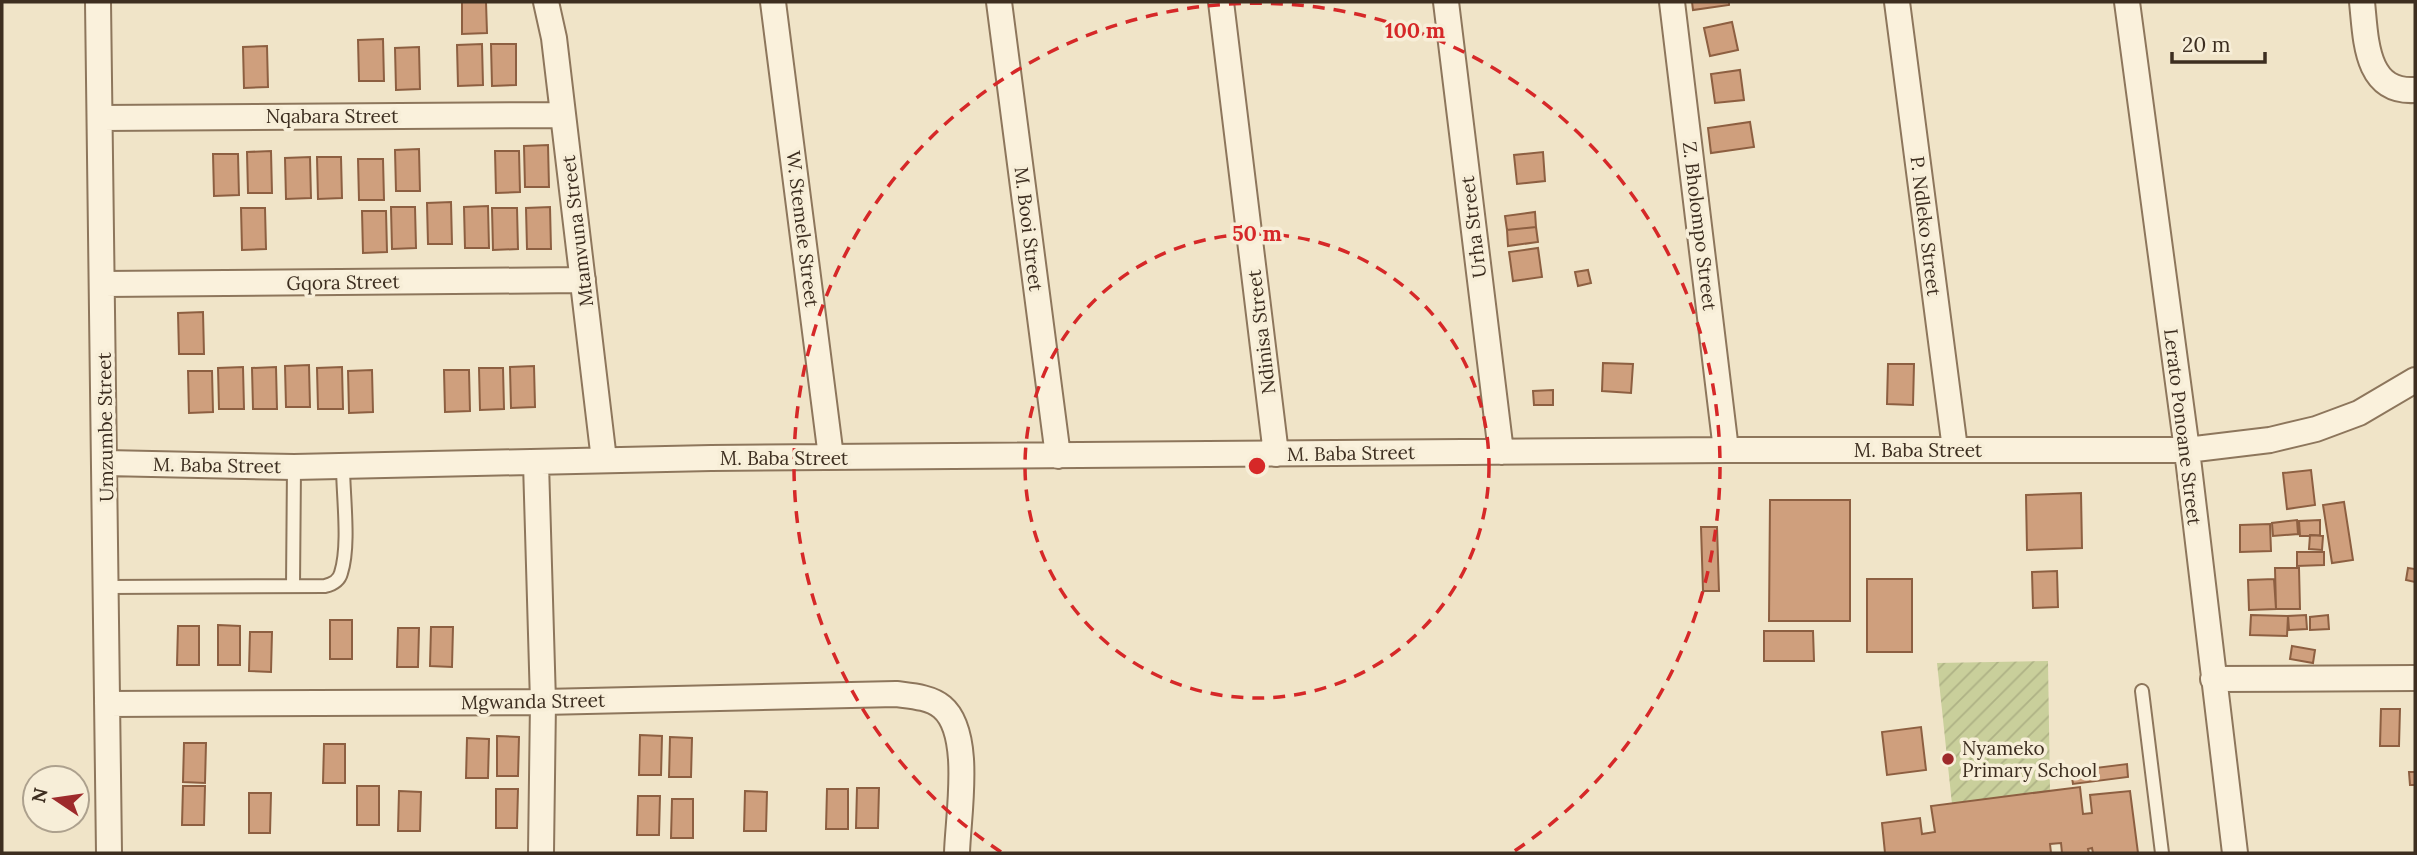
<svg xmlns="http://www.w3.org/2000/svg" width="2417" height="855" viewBox="0 0 2417 855" font-family="Lora,serif">
<defs>
<pattern id="garden-furrows" width="10" height="10" patternUnits="userSpaceOnUse" patternTransform="scale(1.75)"><rect width="10" height="10" fill="#c9cf9b"/><path d="M-1 1l2-2M0 10L10 0M9 11l2-2" fill="none" stroke="#aeb285"/></pattern>
</defs>
<rect width="100%" height="100%" fill="#f0e4c8"/>
<!-- garden -->
<path fill="url(#garden-furrows)" d="M 2048,661 L 2050,791 L 1952,804 L 1937,663 Z"/>
<!-- building -->
<path fill="#cf9f7d" stroke="#8d5f41" stroke-width="2" d="M 462,2 L 486,2 L 487,33 L 462,34 Z
M 1692,2 L 1729,2 L 1729,5 L 1693,10 Z
M 1732,22 L 1738,50 L 1710,56 L 1704,28 Z
M 383,39 L 384,81 L 359,81 L 358,40 Z
M 482,44 L 483,85 L 458,86 L 457,45 Z
M 491,44 L 516,44 L 516,85 L 492,86 Z
M 267,46 L 268,87 L 244,88 L 243,47 Z
M 419,47 L 420,89 L 396,90 L 395,48 Z
M 1740,70 L 1744,100 L 1715,103 L 1711,74 Z
M 1750,122 L 1754,147 L 1711,153 L 1708,128 Z
M 548,145 L 549,187 L 525,187 L 524,146 Z
M 419,149 L 420,191 L 396,191 L 395,150 Z
M 271,151 L 272,193 L 248,193 L 247,152 Z
M 495,151 L 519,151 L 520,192 L 496,193 Z
M 1543,152 L 1545,181 L 1517,184 L 1514,155 Z
M 213,154 L 238,154 L 239,195 L 214,196 Z
M 310,157 L 311,198 L 286,199 L 285,158 Z
M 317,157 L 341,157 L 342,198 L 318,199 Z
M 358,159 L 383,159 L 384,200 L 359,200 Z
M 451,202 L 452,244 L 428,244 L 427,203 Z
M 488,206 L 489,248 L 465,248 L 464,207 Z
M 391,207 L 415,207 L 416,248 L 392,249 Z
M 550,207 L 551,249 L 527,249 L 526,208 Z
M 241,208 L 265,208 L 266,249 L 242,250 Z
M 492,208 L 517,208 L 518,249 L 493,250 Z
M 362,211 L 386,211 L 387,252 L 363,253 Z
M 1535,212 L 1536,227 L 1507,230 L 1505,216 Z
M 1536,227 L 1538,242 L 1508,246 L 1507,230 Z
M 1538,248 L 1542,277 L 1513,281 L 1509,252 Z
M 1588,270 L 1591,283 L 1578,286 L 1575,272 Z
M 203,312 L 204,354 L 179,354 L 178,313 Z
M 1603,363 L 1633,364 L 1631,393 L 1602,391 Z
M 1888,364 L 1914,364 L 1913,405 L 1887,404 Z
M 309,365 L 310,407 L 286,407 L 285,366 Z
M 534,366 L 535,407 L 511,408 L 510,367 Z
M 243,367 L 244,409 L 219,409 L 218,368 Z
M 276,367 L 277,409 L 253,409 L 252,368 Z
M 342,367 L 343,409 L 318,409 L 317,368 Z
M 479,368 L 503,368 L 504,409 L 480,410 Z
M 372,370 L 373,412 L 349,413 L 348,371 Z
M 444,370 L 469,370 L 470,411 L 445,412 Z
M 188,371 L 212,371 L 213,412 L 189,413 Z
M 1553,390 L 1553,405 L 1534,405 L 1533,391 Z
M 2311,470 L 2315,505 L 2287,509 L 2283,473 Z
M 2081,493 L 2082,548 L 2027,550 L 2026,495 Z
M 1770,500 L 1850,500 L 1850,621 L 1769,621 Z
M 2344,502 L 2353,560 L 2332,563 L 2323,505 Z
M 2297,520 L 2298,534 L 2273,536 L 2272,523 Z
M 2320,520 L 2320,535 L 2300,536 L 2299,521 Z
M 2270,524 L 2271,551 L 2240,552 L 2240,525 Z
M 1701,527 L 1717,527 L 1719,591 L 1703,591 Z
M 2310,535 L 2323,536 L 2322,550 L 2309,549 Z
M 2297,552 L 2324,552 L 2324,565 L 2297,566 Z
M 2275,568 L 2299,568 L 2300,609 L 2276,609 Z
M 2408,568 L 2415,569 L 2415,582 L 2406,580 Z
M 2057,571 L 2058,607 L 2033,608 L 2032,572 Z
M 1867,579 L 1912,579 L 1912,652 L 1867,652 Z
M 2274,579 L 2276,609 L 2249,610 L 2248,580 Z
M 2251,615 L 2288,616 L 2287,636 L 2250,635 Z
M 2306,615 L 2307,629 L 2289,630 L 2288,616 Z
M 2328,615 L 2329,629 L 2310,630 L 2310,617 Z
M 330,620 L 352,620 L 352,659 L 330,659 Z
M 218,625 L 240,626 L 240,665 L 218,665 Z
M 178,626 L 199,626 L 199,665 L 177,665 Z
M 431,627 L 453,627 L 452,667 L 430,666 Z
M 398,628 L 419,628 L 418,667 L 397,667 Z
M 1764,631 L 1813,631 L 1814,661 L 1764,661 Z
M 250,632 L 272,632 L 271,672 L 249,671 Z
M 2292,646 L 2315,650 L 2313,663 L 2290,659 Z
M 2381,709 L 2400,709 L 2399,746 L 2380,746 Z
M 1921,727 L 1926,770 L 1887,775 L 1882,732 Z
M 640,735 L 662,736 L 661,775 L 639,775 Z
M 497,736 L 519,737 L 518,776 L 497,776 Z
M 670,737 L 692,738 L 691,777 L 669,777 Z
M 467,738 L 489,739 L 488,778 L 466,778 Z
M 184,743 L 206,743 L 205,783 L 183,782 Z
M 324,744 L 345,744 L 345,783 L 323,783 Z
M 2127,764 L 2128,777 L 2073,784 L 2071,771 Z
M 2409,772 L 2415,772 L 2415,785 L 2410,785 Z
M 183,786 L 205,786 L 204,825 L 182,825 Z
M 357,786 L 379,786 L 379,825 L 357,825 Z
M 2080,787 L 2083,814 L 2092,813 L 2090,795 L 2130,791 L 2138,853 L 2093,853 L 2092,848 L 2088,849 L 2089,853 L 2062,853 L 2061,843 L 2050,844 L 2051,853 L 1885,853 L 1882,823 L 1920,818 L 1922,834 L 1935,832 L 1931,806 Z
M 857,788 L 879,788 L 878,828 L 856,828 Z
M 496,789 L 518,789 L 517,828 L 496,828 Z
M 827,789 L 848,789 L 848,829 L 826,829 Z
M 399,791 L 421,792 L 420,831 L 398,831 Z
M 745,791 L 767,792 L 766,831 L 744,831 Z
M 249,793 L 271,793 L 270,833 L 249,833 Z
M 638,796 L 660,796 L 659,835 L 637,835 Z
M 672,799 L 693,799 L 693,838 L 671,838 Z"/>
<g fill="none" stroke-linecap="round" stroke-linejoin="round">
<!-- lane casing -->
<g stroke="#8d765c" stroke-width="16">
<path id="lane" d="M 293,586 L 294,467
M 107,587 L 325,586 C 333,584 339,581 341,573 C 350,545 343,496 343,466
M 2142,691 L 2162,853"/>
</g>
<!-- street casing -->
<g stroke="#8d765c" stroke-width="28">
<path id="street" d="M 98,2 L 109,853
M 546,2 L 554,38 L 604,460
M 773,2 L 831,457
M 999,2 L 1058,456
M 1221,2 L 1276,454
M 1446,2 L 1501,452
M 1672,2 L 1726,450
M 1897,2 L 1955,449
M 2127,2 L 2187,450 L 2235,853
M 2362,2 C 2366,39 2365,93 2415,90
M 101,118 L 562,115
M 104,284 L 583,280
M 106,463 L 294,467 L 711,458 L 1726,450 L 2187,450 L 2270,440 L 2316,429 L 2359,413 L 2415,380
M 536,463 L 543,702 L 541,853
M 2213,679 L 2415,678
M 107,704 L 543,702 L 896,694 C 911,696 930,697 942,707 C 973,733 958,815 957,853"/>
</g>
<!-- lane -->
<use href="#lane" stroke="#faf1dc" stroke-width="12"/>
<!-- street -->
<use href="#street" stroke="#faf1dc" stroke-width="24"/>
</g>
<!-- distance rings -->
<g fill="none" stroke="#d62828" stroke-width="3.5" stroke-dasharray="12 9">
<circle cx="1257" cy="466" r="232"/>
<path d="M1001 852A463 463 0 1 1 1513 852"/>
</g>
<!-- markers -->
<circle fill="#9e2a2b" stroke="#f7eed8" stroke-width="2.5" cx="1948" cy="759" r="7"/>
<g text-anchor="middle" dominant-baseline="central" stroke-width="7" stroke-linejoin="round" paint-order="stroke">
<!-- street labels -->
<g font-size="19" fill="#3d2e20" stroke="#f7eed8">
<text x="332" y="116">Nqabara Street</text>
<text transform="translate(1700 226) rotate(83)">Z. Bholompo Street</text>
<text transform="translate(1926 226) rotate(83)">P. Ndleko Street</text>
<text transform="translate(1473 227) rotate(-97)">Urha Street</text>
<text transform="translate(803 229) rotate(83)">W. Stemele Street</text>
<text transform="translate(1029 229) rotate(83)">M. Booi Street</text>
<text transform="translate(577 231) rotate(-97)">Mtamvuna Street</text>
<text transform="translate(343 282) rotate(-1)">Gqora Street</text>
<text transform="translate(1261 332) rotate(-97)">Ndinisa Street</text>
<text transform="translate(105 427) rotate(-91)">Umzumbe Street</text>
<text transform="translate(2183 427) rotate(83)">Lerato Ponoane Street</text>
<text x="1918" y="450">M. Baba Street</text>
<text transform="translate(1351 453) rotate(-1)">M. Baba Street</text>
<text x="784" y="458">M. Baba Street</text>
<text transform="translate(217 465) rotate(1)">M. Baba Street</text>
<text transform="translate(533 701) rotate(-1)">Mgwanda Street</text>
</g>
<!-- poi labels -->
<g font-size="19" fill="#3d2e20" stroke="#f7eed8" text-anchor="start">
<text x="1962" y="748">Nyameko<tspan x="1962" dy="22">Primary School</tspan></text>
</g>
</g>
<circle cx="1257" cy="466" r="10" fill="#d62828" stroke="#f7eed8" stroke-width="3.5"/>
<g font-size="21" text-anchor="middle" font-weight="bold" fill="#d62828" stroke="#f7eed8" stroke-width="7" stroke-linejoin="round" paint-order="stroke">
<text x="1415" y="38">100 m</text>
<text x="1257" y="241">50 m</text>
</g>
<!-- border -->
<rect width="2417" height="855" fill="none" stroke="#3d2e20" stroke-width="7"/>
<!-- north arrow -->
<g transform="translate(56 799) rotate(283)"><circle r="33" fill="#f7eed8" stroke="#ada18e" stroke-width="2"/>
<path d="M0-5L12 26L0 18L-12 26Z" fill="#9e2a2b"/>
<text y="-10" font-size="19" font-weight="bold" text-anchor="middle" fill="#3d2e20">N</text>
</g>
<!-- scale -->
<path d="M2172 52v10h93v-10" fill="none" stroke="#3d2e20" stroke-width="3.5"/>
<text x="2182" y="52" font-size="21" fill="#3d2e20" stroke="#f7eed8" stroke-width="5" paint-order="stroke">20 m</text>
</svg>
